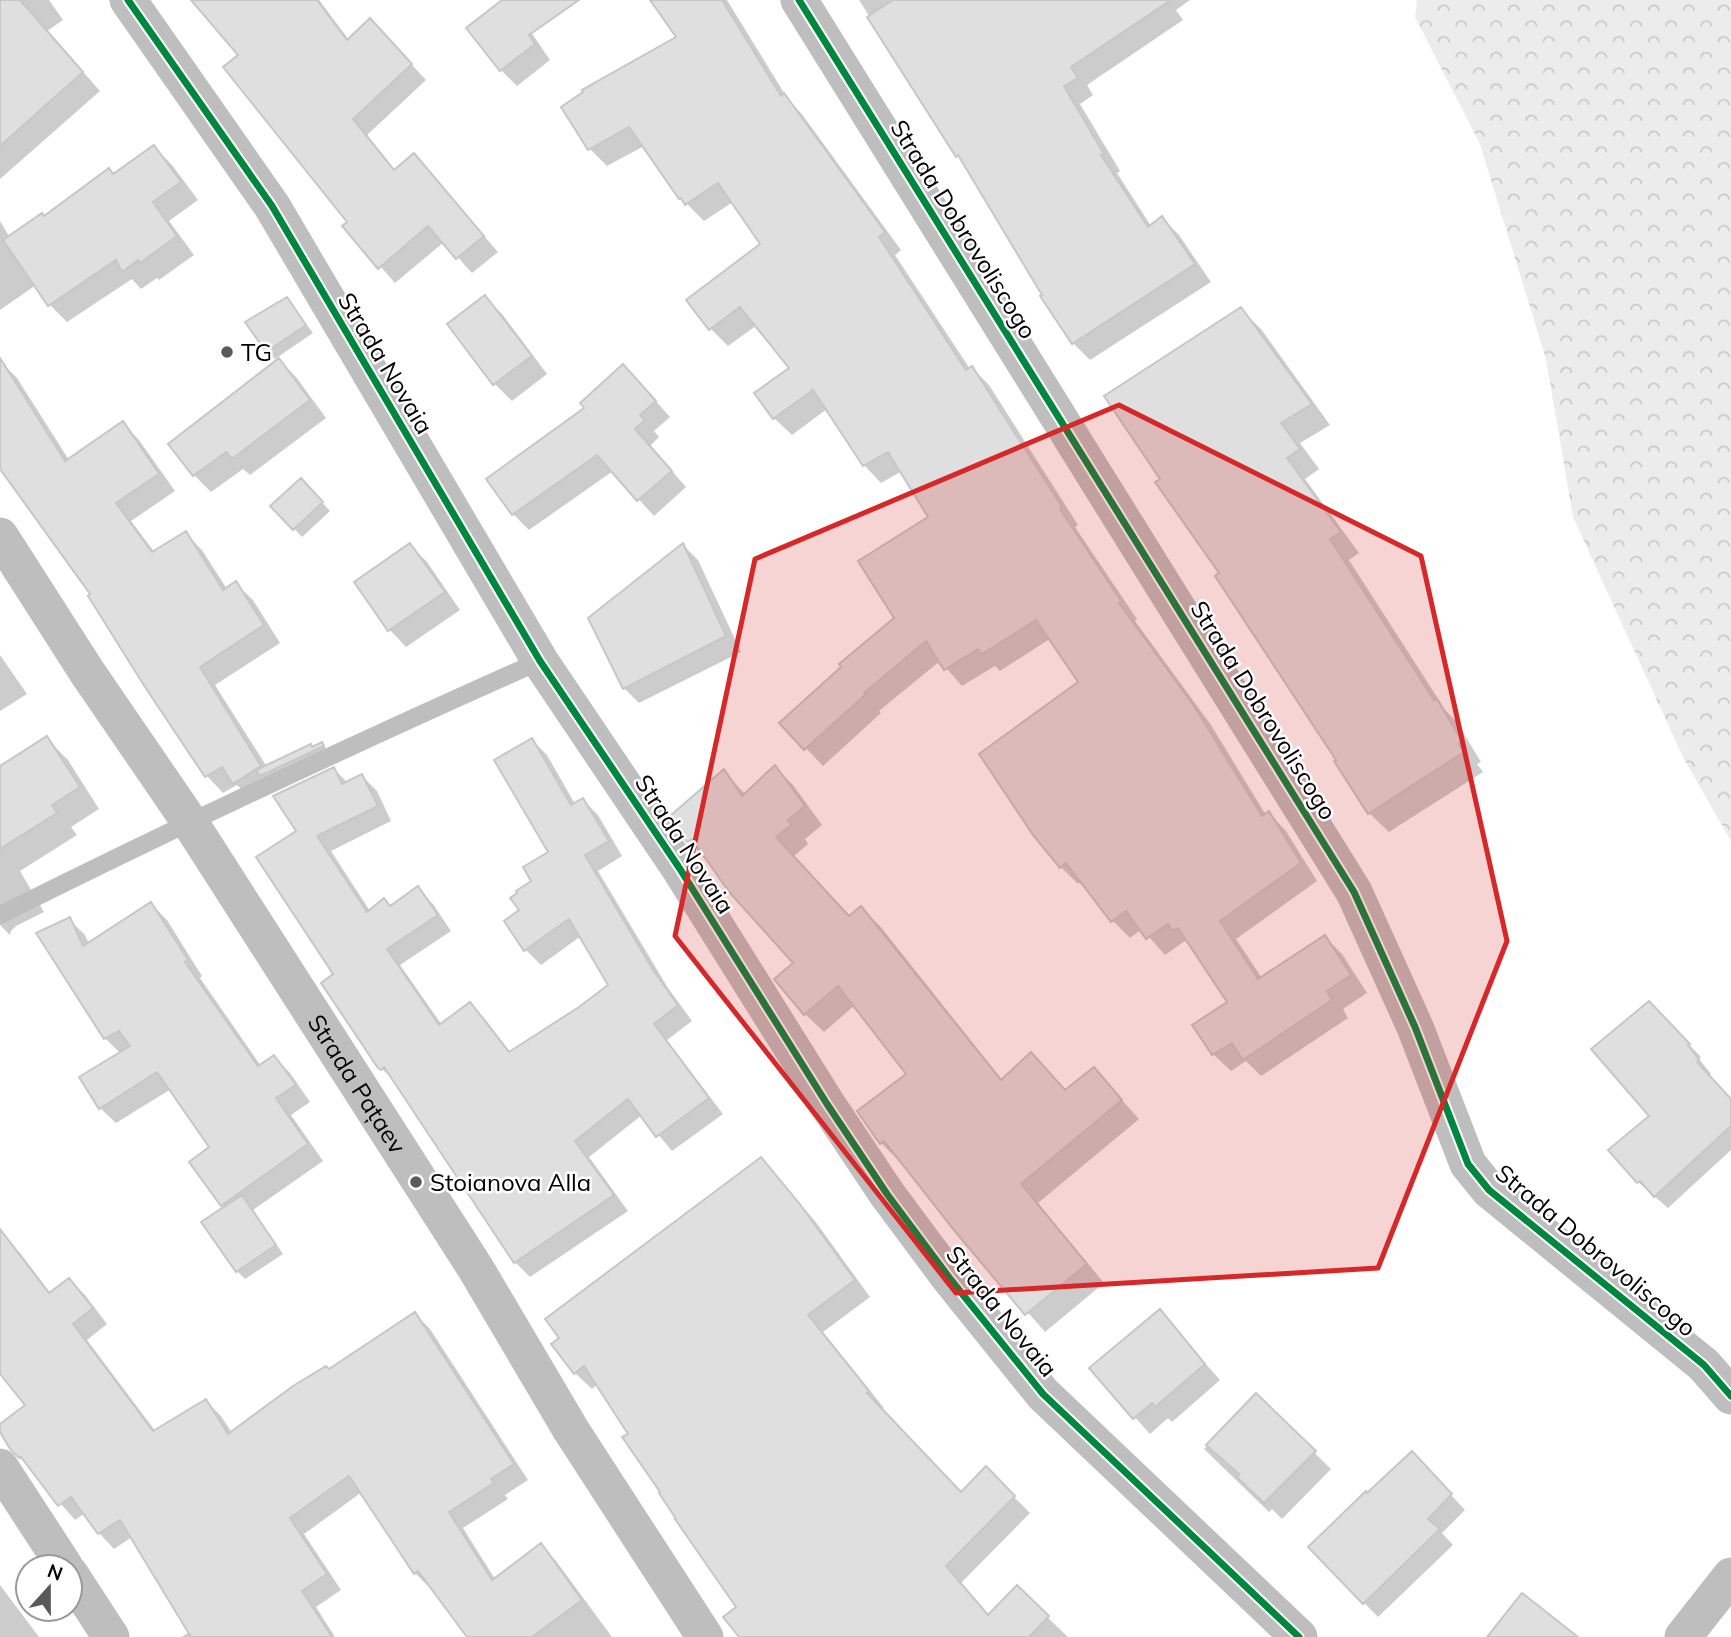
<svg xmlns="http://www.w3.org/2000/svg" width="1731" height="1637" viewBox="0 0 1731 1637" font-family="Mulish,sans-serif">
<defs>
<pattern id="forest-crowns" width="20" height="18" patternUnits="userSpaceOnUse" patternTransform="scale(1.75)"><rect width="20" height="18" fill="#ececec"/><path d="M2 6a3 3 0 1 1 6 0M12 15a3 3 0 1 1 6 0" fill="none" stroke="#c9c9c9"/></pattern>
</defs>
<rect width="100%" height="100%" fill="#fff"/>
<!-- forest -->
<path fill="url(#forest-crowns)" d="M 1417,0 L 1731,0 L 1731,841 L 1683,757 L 1573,517 L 1546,359 L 1480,144 L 1415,17 Z"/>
<!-- shadow -->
<path fill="#0003" d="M 0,0 L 49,0 L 63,20 L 47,31 L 100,91 L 0,179 Z
M 195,0 L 319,0 L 349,40 L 385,36 L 426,80 L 367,135 L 395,171 L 414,155 L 498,252 L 472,273 L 444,242 L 395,283 L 345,226 L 350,222 L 240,55 Z
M 652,0 L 727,0 L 789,101 L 801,113 L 901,250 L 895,255 L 970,369 L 972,368 L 989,385 L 1078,525 L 1075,527 L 1137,619 L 1135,621 L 1211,725 L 1266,815 L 1269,813 L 1286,831 L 1317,881 L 1236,939 L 1262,978 L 1325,937 L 1342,954 L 1367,993 L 1343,1009 L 1348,1018 L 1261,1076 L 1246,1061 L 1231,1071 L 1213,1054 L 1229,1002 L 1192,947 L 1185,941 L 1165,955 L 1142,929 L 1130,938 L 1113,921 L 1082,881 L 1078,884 L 1061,867 L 1081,683 L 1051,638 L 1000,671 L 995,666 L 962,686 L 940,661 L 879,711 L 881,713 L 823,766 L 782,723 L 896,619 L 931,517 L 902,471 L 881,483 L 864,465 L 827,409 L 792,435 L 774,418 L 756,394 L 791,368 L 757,325 L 728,346 L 711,329 L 689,300 L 763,244 L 733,202 L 704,221 L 681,198 L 644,146 L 607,166 L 590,149 L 679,38 Z
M 859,0 L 1190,0 L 1176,10 L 1183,20 L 1087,85 L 1093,95 L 1080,104 L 1120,171 L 1117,173 L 1151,226 L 1162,218 L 1179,235 L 1211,282 L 1090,360 L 1073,343 L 964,162 L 958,155 Z
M 518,19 L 533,35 L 550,60 L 517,86 L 501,70 L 468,28 Z
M 154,147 L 172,165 L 198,200 L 169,221 L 194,255 L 159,280 L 157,278 L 141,289 L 132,279 L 67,322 L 49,304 L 36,285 L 0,310 L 0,221 L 10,238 L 68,200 L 114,176 Z
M 485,298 L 502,314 L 547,374 L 512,401 L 495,384 L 450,325 Z
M 287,299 L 313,333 L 275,359 L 267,351 Z
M 1241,310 L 1261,329 L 1330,425 L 1300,443 L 1319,469 L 1305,479 L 1359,553 L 1349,560 L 1446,711 L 1456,721 L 1481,762 L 1477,764 L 1483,772 L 1389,832 L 1369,813 L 1162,480 Z
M 279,360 L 296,377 L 326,418 L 250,475 L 243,469 L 211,492 L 194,475 Z
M 0,361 L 17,378 L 69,460 L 122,423 L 139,440 L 175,491 L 131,521 L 155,553 L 185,533 L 202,550 L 227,589 L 236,584 L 253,600 L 280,643 L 215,685 L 267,767 L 322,744 L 330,752 L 251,799 L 237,785 L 223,793 L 207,776 L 146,686 L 93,595 L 0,460 Z
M 639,382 L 670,417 L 654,431 L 659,437 L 650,446 L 686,487 L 654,516 L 613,471 L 529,530 L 513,514 L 488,479 L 587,409 Z
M 309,488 L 330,511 L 302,537 L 273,506 Z
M 410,545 L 427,562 L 460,610 L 406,647 L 390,630 L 356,582 Z
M 683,545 L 698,560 L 741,652 L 639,703 L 624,688 Z
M 0,655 L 27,694 L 0,711 Z
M 47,739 L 68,760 L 99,809 L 71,827 L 77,835 L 20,871 L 44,912 L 16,926 L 11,931 L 10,935 L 0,925 L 0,768 Z
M 532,740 L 547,755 L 575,804 L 583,800 L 598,815 L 622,856 L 598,871 L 668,988 L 692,1021 L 667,1040 L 723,1114 L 672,1151 L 642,1115 L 589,1157 L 628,1211 L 530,1277 L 515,1262 L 398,1084 L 382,1069 L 324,983 L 335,975 L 298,832 L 334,769 L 348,783 L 362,776 L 377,791 L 391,821 L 331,851 L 370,911 L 391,908 L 418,889 L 433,904 L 451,931 L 400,965 L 442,1025 L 470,1004 L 485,1019 L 511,1053 L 611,986 L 581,936 L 541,965 L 526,950 L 521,911 L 533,881 L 551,853 Z
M 775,767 L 793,785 L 822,825 L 805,839 L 808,844 L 793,857 L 850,918 L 861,908 L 880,926 L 1003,1081 L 1066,1092 L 1094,1069 L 1139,1119 L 1038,1203 L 1104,1283 L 1045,1332 L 955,1229 L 901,1160 L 899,1161 L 881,1143 L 909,1074 L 855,1005 L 824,1032 L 805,1014 L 776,980 L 795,964 L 689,841 L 672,817 L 724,771 L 745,794 Z
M 151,904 L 167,920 L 202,976 L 200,978 L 261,1066 L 274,1057 L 290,1073 L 310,1102 L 291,1115 L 323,1161 L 253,1210 L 283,1254 L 245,1279 L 237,1271 L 225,1208 L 191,1162 L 212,1147 L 171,1089 L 116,1123 L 100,1108 L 121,1054 L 105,1038 L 69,919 L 85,935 L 89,944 Z
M 1649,1003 L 1701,1057 L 1699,1059 L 1711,1074 L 1708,1075 L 1731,1100 L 1731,1150 L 1668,1208 L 1638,1182 L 1651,1116 Z
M 761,1159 L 815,1221 L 870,1297 L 823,1332 L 884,1408 L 881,1410 L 961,1494 L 986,1469 L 1030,1513 L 961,1583 L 989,1616 L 1017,1588 L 1068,1637 L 741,1637 L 739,1607 L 598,1384 L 592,1389 L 575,1373 Z
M 5,1238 L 20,1253 L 51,1294 L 69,1280 L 85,1295 L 107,1324 L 87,1340 L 156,1432 L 206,1401 L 221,1416 L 232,1433 L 415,1314 L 430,1329 L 528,1480 L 505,1495 L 508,1499 L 463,1528 L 495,1579 L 541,1546 L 556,1561 L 612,1637 L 468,1637 L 432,1588 L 431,1589 L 415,1573 L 362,1492 L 304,1534 L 341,1590 L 316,1607 L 335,1637 L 181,1637 L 190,1632 L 132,1537 L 114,1549 L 99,1533 L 85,1513 L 75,1520 L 12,1448 L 0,1429 L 0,1426 L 28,1406 L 0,1371 L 0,1242 Z
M 1160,1312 L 1220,1380 L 1172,1422 L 1168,1418 L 1150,1434 L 1091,1368 Z
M 1256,1395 L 1331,1469 L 1282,1519 L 1272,1509 L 1269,1512 L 1204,1449 Z
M 1426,1468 L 1465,1510 L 1442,1533 L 1453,1545 L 1378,1617 L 1310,1547 L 1367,1495 Z
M 0,1585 L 39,1637 L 0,1637 Z"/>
<!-- building -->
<path fill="#dfdfdf" stroke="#c7c7c7" stroke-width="2" d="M 0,0 L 20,0 L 83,72 L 0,146 Z
M 191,0 L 317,0 L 347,40 L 370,18 L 412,64 L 353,119 L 394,170 L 414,153 L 484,236 L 456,259 L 428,226 L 378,269 L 342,226 L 347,222 L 223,67 L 238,55 Z
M 502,0 L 579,0 L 529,35 L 535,44 L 500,71 L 466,28 Z
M 650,0 L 722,0 L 781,96 L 784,93 L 885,232 L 879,237 L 966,370 L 972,366 L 1062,507 L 1060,509 L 1121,601 L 1119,603 L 1194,706 L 1262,816 L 1269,811 L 1301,863 L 1220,921 L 1258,979 L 1325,935 L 1351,975 L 1327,991 L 1332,1000 L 1243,1060 L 1232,1043 L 1212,1055 L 1192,1025 L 1227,1002 L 1178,928 L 1173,931 L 1168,924 L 1146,939 L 1126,911 L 1111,922 L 1066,863 L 1060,868 L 1033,835 L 979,754 L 1078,682 L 1036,620 L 982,654 L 978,649 L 944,670 L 926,641 L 864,693 L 865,695 L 804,750 L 779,723 L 841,667 L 839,664 L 894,618 L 858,561 L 928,517 L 888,452 L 863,466 L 813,390 L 773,419 L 754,393 L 789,368 L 740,307 L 709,330 L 686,300 L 760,244 L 718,183 L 685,205 L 681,198 L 679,199 L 629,127 L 588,150 L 561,107 L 583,92 L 582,90 L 676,37 Z
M 893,0 L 1171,0 L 1071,67 L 1078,78 L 1064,86 L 1104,154 L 1101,155 L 1148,227 L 1162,216 L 1195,264 L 1072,344 L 1040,296 L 1042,295 L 958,155 L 956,157 L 867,17 Z
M 154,145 L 181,182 L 153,202 L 177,236 L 140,263 L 138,260 L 122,272 L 116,260 L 48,306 L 3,240 L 42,213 L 44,216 L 109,168 L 113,174 Z
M 485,295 L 532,356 L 493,385 L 447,324 Z
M 287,297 L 306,325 L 266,352 L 245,322 Z
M 1241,307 L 1312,404 L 1281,423 L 1300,449 L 1287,458 L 1341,532 L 1330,539 L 1434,700 L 1437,699 L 1462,741 L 1459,744 L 1464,752 L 1368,814 L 1334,761 L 1336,760 L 1215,576 L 1219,573 L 1155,482 L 1160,479 L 1104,396 Z
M 0,358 L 65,461 L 123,421 L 159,474 L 116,503 L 152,552 L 186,531 L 223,590 L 236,581 L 264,625 L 200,667 L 261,766 L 233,784 L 222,767 L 205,777 L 145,687 L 88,596 L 90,594 L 0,469 Z
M 279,358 L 310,400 L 232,459 L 226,452 L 193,476 L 168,444 Z
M 623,364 L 656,401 L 640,415 L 645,420 L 635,429 L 672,471 L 637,501 L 597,455 L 512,515 L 486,479 L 584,408 L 580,403 Z
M 301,478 L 323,502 L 293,530 L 270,506 Z
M 410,543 L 445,592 L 388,631 L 354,582 Z
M 683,543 L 726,636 L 623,689 L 588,618 Z
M 47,736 L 80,787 L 52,805 L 57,813 L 0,849 L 0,766 Z
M 532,738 L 571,805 L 583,798 L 609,841 L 585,855 L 653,970 L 678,1005 L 654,1024 L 709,1098 L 656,1137 L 628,1099 L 575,1141 L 614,1195 L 514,1263 L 384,1067 L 381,1070 L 378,1068 L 321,983 L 333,974 L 256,857 L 296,831 L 273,796 L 334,767 L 342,784 L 362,774 L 378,806 L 317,836 L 367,912 L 384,898 L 390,906 L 418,886 L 438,915 L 387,949 L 439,1025 L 470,1002 L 509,1052 L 579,1007 L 608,985 L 569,919 L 524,951 L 504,921 L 519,910 L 510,898 L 517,893 L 516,891 L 531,881 L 523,867 L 548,852 L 494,760 Z
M 322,742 L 324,746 L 260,776 L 256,770 L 311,744 L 312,747 Z
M 775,765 L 805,806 L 788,820 L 791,825 L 776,837 L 849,916 L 861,906 L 1001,1080 L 1031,1052 L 1065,1090 L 1094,1067 L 1122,1100 L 1021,1184 L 1087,1264 L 1025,1315 L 954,1230 L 884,1141 L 880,1144 L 857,1111 L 906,1074 L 838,986 L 804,1015 L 774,979 L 793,963 L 729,892 L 692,839 L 687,842 L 670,816 L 724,769 L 742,796 Z
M 151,902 L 188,960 L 185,962 L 258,1066 L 274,1055 L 296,1085 L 276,1098 L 308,1144 L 221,1206 L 189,1162 L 209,1147 L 157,1072 L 99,1109 L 79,1077 L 130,1046 L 119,1031 L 104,1039 L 36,933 L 70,917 L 83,946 Z
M 1649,1001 L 1690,1044 L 1688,1045 L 1699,1060 L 1697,1062 L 1731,1099 L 1731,1126 L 1654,1197 L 1640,1181 L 1637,1183 L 1608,1150 L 1649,1116 L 1591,1049 Z
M 761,1157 L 799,1203 L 855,1280 L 808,1315 L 869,1391 L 867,1393 L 961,1492 L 986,1466 L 1015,1496 L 946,1566 L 988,1615 L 1017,1585 L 1049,1616 L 1029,1637 L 739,1637 L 723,1617 L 736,1607 L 675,1519 L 676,1519 L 659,1493 L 660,1492 L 622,1437 L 628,1434 L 584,1366 L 574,1374 L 551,1344 L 559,1338 L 545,1319 Z
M 242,1195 L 276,1245 L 236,1272 L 201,1222 Z
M 0,1229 L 49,1293 L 69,1278 L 93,1308 L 73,1324 L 153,1431 L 206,1399 L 228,1434 L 293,1386 L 326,1366 L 329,1369 L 415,1312 L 514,1464 L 491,1479 L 494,1483 L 449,1512 L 492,1580 L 541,1543 L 582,1600 L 532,1637 L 467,1637 L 418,1571 L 414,1574 L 349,1476 L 290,1518 L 327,1574 L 302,1591 L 332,1637 L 191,1637 L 120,1520 L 98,1534 L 71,1497 L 58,1506 L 21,1457 L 19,1458 L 10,1449 L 0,1432 L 0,1424 L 25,1405 L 0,1374 Z
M 1160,1309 L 1205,1364 L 1155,1407 L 1152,1403 L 1133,1419 L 1089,1368 Z
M 1256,1393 L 1316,1451 L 1264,1503 L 1237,1477 L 1239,1474 L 1206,1445 Z
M 1412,1451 L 1452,1494 L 1428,1519 L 1440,1529 L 1363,1604 L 1308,1547 L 1366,1491 L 1367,1493 Z
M 1522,1593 L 1578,1637 L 1487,1637 Z"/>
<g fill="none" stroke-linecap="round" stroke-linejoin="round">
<!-- lane -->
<path stroke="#bebebe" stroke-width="18" d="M 0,915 C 178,826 358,742 540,661"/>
<!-- street -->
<g stroke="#bebebe" stroke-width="37">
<path d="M 128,0 L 272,206 L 540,661 L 680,869 L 827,1104 L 887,1194 L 951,1280 L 1043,1394 L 1299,1637"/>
<path d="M 799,0 L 1354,892 L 1415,1027 L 1468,1164 L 1489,1190 L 1704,1365 L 1731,1396"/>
<path id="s1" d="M 0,536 L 87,672 L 189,821 L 476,1269 L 571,1430 L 705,1637"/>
<path d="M 0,1467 L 65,1567"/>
<path d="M 70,1574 L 111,1637"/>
<path d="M 1683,1637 L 1731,1576"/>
</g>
<!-- cycleway casing -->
<g stroke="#fff" stroke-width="11">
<path id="cycleway" d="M 128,0 L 272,206 L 540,661 L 680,869 L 827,1104 L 887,1194 L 951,1280 L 1043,1394 L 1299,1637
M 799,0 L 1354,892 L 1415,1027 L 1468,1164 L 1489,1190 L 1704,1365 L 1731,1396"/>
</g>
<!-- cycleway -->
<use href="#cycleway" stroke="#00873e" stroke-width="7"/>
</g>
<!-- marked area -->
<path fill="#d62828" fill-opacity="0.2" stroke="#d62828" stroke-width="5" stroke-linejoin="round" d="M 1119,405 L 1421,556 L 1507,941 L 1378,1268 L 956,1293 L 675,936 L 755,559 Z"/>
<!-- markers -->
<g fill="#595959" stroke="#fff" stroke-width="2.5">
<circle cx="227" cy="352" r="7"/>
<circle cx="416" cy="1182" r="7"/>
</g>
<g text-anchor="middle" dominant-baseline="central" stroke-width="5" stroke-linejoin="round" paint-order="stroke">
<!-- street labels -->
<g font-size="24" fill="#000" stroke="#fff">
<text transform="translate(964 229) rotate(58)">Strada Dobrovoliscogo</text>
<text transform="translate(386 363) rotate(59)">Strada Novaia</text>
<text transform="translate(1264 710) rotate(58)">Strada Dobrovoliscogo</text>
<text transform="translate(685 844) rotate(57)">Strada Novaia</text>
<text stroke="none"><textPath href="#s1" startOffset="654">Strada Pațaev</textPath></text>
<text transform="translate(1596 1250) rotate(40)">Strada Dobrovoliscogo</text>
<text transform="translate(1002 1311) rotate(51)">Strada Novaia</text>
</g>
<!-- poi labels -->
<g font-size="24" fill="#000" stroke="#fff" text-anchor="start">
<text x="241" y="352">TG</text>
<text x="430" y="1182">Stoianova Alla</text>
</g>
</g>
<!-- north arrow -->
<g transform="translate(49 1588) rotate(21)"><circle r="33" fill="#ffffff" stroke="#999999" stroke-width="2"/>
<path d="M0-5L12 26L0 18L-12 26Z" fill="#595959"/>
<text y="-10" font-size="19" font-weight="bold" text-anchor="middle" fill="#000000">N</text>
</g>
</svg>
